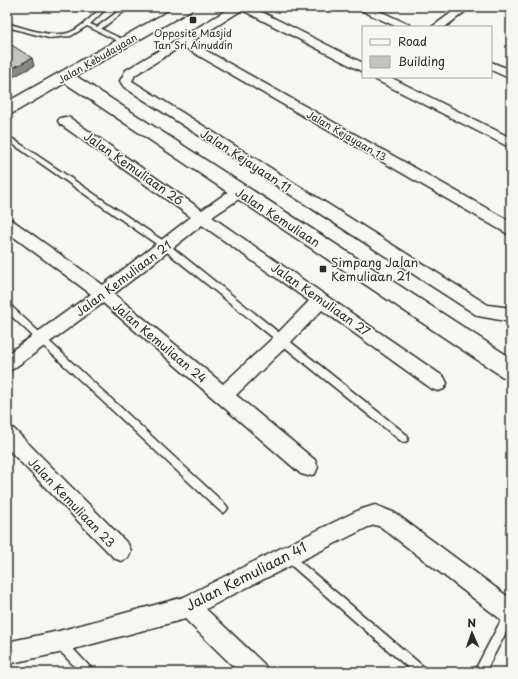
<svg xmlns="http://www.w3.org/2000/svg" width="518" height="679" viewBox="0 0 518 679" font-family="'Playpen Sans',sans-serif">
<rect width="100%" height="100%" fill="#f6f6f2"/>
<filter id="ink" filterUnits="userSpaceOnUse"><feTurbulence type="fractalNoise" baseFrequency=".025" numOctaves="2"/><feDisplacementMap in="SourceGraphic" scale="8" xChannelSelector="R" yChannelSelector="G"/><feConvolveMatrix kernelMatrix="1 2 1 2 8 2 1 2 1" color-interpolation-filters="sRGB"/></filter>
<g filter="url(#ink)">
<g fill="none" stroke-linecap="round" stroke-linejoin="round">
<!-- lane casing -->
<g stroke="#2b2b2b" stroke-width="3">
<path id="lane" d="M 102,7 L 108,7 L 90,24 L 97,27 L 124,7 L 130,7 L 101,29 L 126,41 L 126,43 L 122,43 L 87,26 L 71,36 L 49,38 L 7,27 L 7,23 C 23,28 52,38 68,33 C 79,30 93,15 102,7 Z
M 7,136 L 10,137 L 168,244 L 407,435 L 408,438 L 407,441 L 404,442 L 401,441 L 162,248 L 7,140 Z
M 7,304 L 10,305 L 226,505 L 228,508 L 226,511 L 223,513 L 220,511 L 7,312 Z
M 288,552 L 291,554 L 425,668 L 426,672 L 413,672 L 285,560 L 283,557 L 285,554 Z
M 511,608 L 511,623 L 485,672 L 474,672 L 507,609 Z
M 60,638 L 64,639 L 91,668 L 92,672 L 80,672 L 56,647 L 55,643 L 56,639 Z"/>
</g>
<!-- street casing -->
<g stroke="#2b2b2b" stroke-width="3">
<path id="street" d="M 232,7 L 252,7 L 363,63 L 363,72 L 242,10 L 191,42 L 511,222 L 511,235 L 506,233 L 182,46 L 135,75 L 132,81 L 488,305 L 511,308 L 511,322 L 478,316 L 124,87 L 120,81 L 126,70 Z
M 357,7 L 371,7 L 410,25 L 412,27 L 397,27 L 358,9 Z
M 459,7 L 471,7 L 445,27 L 432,27 Z
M 491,62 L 511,70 L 511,79 L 491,70 Z
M 374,77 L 390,77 L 511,138 L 511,148 L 376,80 Z
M 65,117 L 70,118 L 202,210 L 235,187 L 240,186 L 245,187 L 247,191 L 245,195 L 212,217 L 444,377 L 447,383 L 444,389 L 438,391 L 432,389 L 322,310 L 288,345 L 236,395 L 315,460 L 318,467 L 315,474 L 308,476 L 301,474 L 103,303 L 13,369 L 7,372 L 7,354 L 91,294 L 7,232 L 7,219 L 12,220 L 103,285 L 191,217 L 60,124 L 58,121 L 60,118 ZM 202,225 L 309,301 L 276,335 L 223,384 L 114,294 Z
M 7,426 L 14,429 L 128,544 L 131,551 L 128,558 L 121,561 L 114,558 L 7,448 Z
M 375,505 L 395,513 L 511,599 L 511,624 L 503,621 L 381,527 L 375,525 L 368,527 L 232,595 L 206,609 L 264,664 L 268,672 L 239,672 L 185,619 L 59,653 L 7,664 L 7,642 L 59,631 L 184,597 L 279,549 L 359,510 Z"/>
</g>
<!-- secondary casing -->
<g stroke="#2b2b2b" stroke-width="3">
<path id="secondary" d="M 176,7 L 193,7 L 191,10 L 76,76 L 511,358 L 511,380 L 503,377 L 65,83 L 13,113 L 7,114 L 7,102 Z"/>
</g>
<!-- lane -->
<use href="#lane" fill="#f6f6f2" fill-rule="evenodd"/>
<!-- street -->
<use href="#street" fill="#f6f6f2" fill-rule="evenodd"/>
<!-- secondary -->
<use href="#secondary" fill="#f6f6f2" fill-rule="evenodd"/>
</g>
<!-- shaded-wall -->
<path fill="#888886" stroke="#2b2b2b" d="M 32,58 L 34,66 L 7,80 L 7,71 Z"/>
<!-- building -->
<path fill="#c3c3c0" stroke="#2b2b2b" d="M 7,42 L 32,58 L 7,71 Z"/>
</g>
<!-- markers -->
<g fill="#2b2b2b" stroke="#f6f6f2" stroke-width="1.5">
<rect x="189" y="16" width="8" height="8" rx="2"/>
<rect x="319" y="265" width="8" height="8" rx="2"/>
</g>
<g text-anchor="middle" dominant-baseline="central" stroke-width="3" stroke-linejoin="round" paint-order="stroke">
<!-- far-poi labels -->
<g font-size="10" fill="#2b2b2b" stroke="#f6f6f2">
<text x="193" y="32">Opposite Masjid<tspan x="193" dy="12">Tan Sri Ainuddin</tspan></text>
</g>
<!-- far-street labels -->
<g font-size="10" fill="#2b2b2b" stroke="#f6f6f2">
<text transform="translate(97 58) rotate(-30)">Jalan Kebudayaan</text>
<text transform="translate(347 135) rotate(30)">Jalan Kejayaan 13</text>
</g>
<!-- street labels -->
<g font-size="12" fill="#2b2b2b" stroke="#f6f6f2">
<text transform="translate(246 160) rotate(33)">Jalan Kejayaan 11</text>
<text transform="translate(134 168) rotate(35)">Jalan Kemuliaan 26</text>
<text transform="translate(278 217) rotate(33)">Jalan Kemuliaan</text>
<text transform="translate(123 278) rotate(-37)">Jalan Kemuliaan 21</text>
<text transform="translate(321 299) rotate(35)">Jalan Kemuliaan 27</text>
<text transform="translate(160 342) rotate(40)">Jalan Kemuliaan 24</text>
<text transform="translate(72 502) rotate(46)">Jalan Kemuliaan 23</text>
</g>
<!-- poi labels -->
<g font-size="12" fill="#2b2b2b" stroke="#f6f6f2" text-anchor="start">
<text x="331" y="262">Simpang Jalan<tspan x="331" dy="14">Kemuliaan 21</tspan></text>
</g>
<!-- near-street labels -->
<g font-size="14" fill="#2b2b2b" stroke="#f6f6f2">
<text transform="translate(246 576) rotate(-27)">Jalan Kemuliaan 41</text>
</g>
</g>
<!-- margin -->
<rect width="518" height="679" fill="none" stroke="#f6f6f2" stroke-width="24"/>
<rect x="12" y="12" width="494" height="655" fill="none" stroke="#2b2b2b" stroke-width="1.5" filter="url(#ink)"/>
<!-- legend -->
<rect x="362" y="26" width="130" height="52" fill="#f6f6f2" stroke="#a5a5a2"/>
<rect x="370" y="39" width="20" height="6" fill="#f6f6f2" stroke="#a5a5a2"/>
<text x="398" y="46" font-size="12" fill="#2b2b2b">Road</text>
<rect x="370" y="56" width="20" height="12" fill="#c3c3c0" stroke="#a5a5a2"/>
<text x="398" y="66" font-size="12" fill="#2b2b2b">Building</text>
<!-- north arrow -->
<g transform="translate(472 633) rotate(358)" stroke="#f6f6f2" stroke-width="3" paint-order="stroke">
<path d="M0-3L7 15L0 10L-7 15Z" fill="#2b2b2b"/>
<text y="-6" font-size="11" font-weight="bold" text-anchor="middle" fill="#2b2b2b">N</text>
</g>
</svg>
